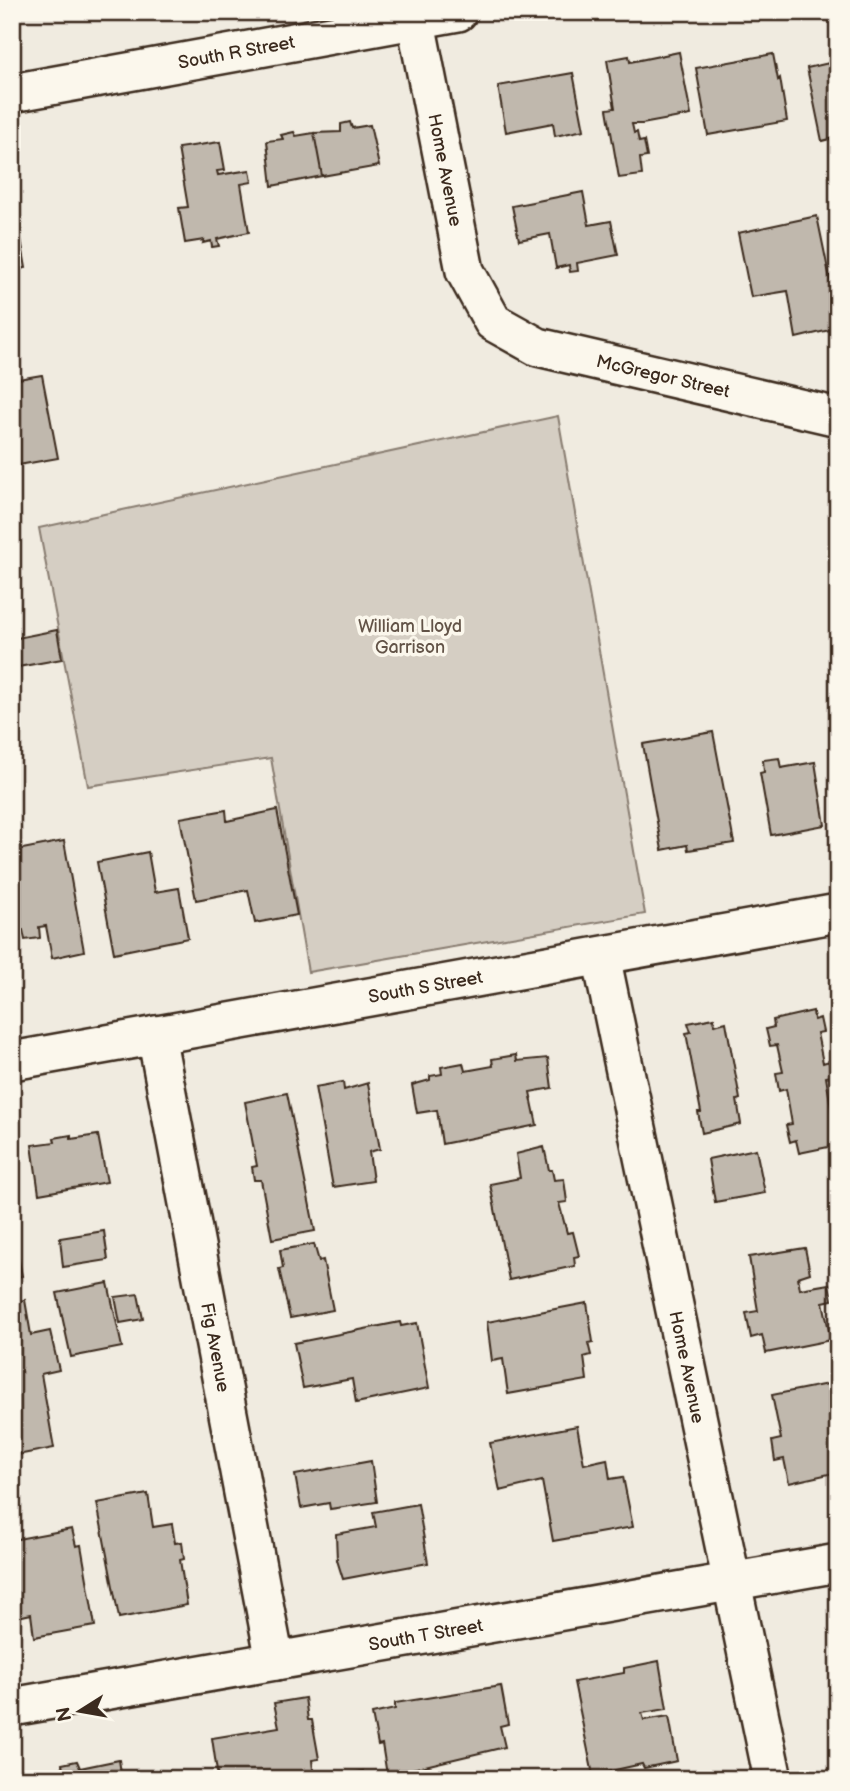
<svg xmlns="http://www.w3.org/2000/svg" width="850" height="1791" viewBox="0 0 850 1791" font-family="'Balsamiq Sans',sans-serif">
<rect width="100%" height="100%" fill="#f0ebe0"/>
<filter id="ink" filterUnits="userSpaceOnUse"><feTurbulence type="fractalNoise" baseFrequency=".0143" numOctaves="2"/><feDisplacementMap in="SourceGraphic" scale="14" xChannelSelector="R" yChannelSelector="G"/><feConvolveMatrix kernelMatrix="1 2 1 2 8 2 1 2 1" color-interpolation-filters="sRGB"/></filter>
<g filter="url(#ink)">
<!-- green -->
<path fill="#d5cec3" stroke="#887c70" stroke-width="2" d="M 558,416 L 645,914 L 308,972 L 271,758 L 88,786 L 39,528 Z"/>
<!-- building -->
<path fill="#c0b8ad" stroke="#3b2a1e" stroke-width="2" d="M 679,52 L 691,115 L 642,124 L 632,124 L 634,133 L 637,132 L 639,142 L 644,141 L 647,157 L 640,158 L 642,175 L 619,178 L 607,109 L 615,108 L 607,60 L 629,56 L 630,62 Z
M 773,54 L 778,80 L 780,78 L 787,121 L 708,135 L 696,68 Z
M 838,61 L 838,137 L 822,141 L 807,68 Z
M 573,73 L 584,130 L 555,136 L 553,123 L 506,132 L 498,86 Z
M 350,122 L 352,128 L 370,125 L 379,166 L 322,176 L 314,133 L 341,132 L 341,124 Z
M 294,132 L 296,136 L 314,133 L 322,176 L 272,186 L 267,141 L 283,139 L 281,135 Z
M 220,142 L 225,170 L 217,171 L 218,175 L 250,170 L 252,182 L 241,184 L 249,232 L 217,239 L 219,246 L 212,247 L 211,241 L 203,243 L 204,240 L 185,243 L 179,208 L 188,207 L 178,148 Z
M 12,187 L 26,268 L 12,270 Z
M 583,192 L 589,225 L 611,221 L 618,255 L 577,263 L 578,271 L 570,272 L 569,265 L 556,268 L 550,234 L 519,240 L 512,206 Z
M 817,216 L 838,318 L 838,328 L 796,338 L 788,291 L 751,297 L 738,233 Z
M 42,375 L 58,458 L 13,466 L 12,380 Z
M 57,630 L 62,659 L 18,667 L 12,639 Z
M 713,732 L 734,843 L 688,850 L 687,845 L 662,850 L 643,744 Z
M 779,758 L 781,768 L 815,762 L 825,825 L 771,835 L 760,773 L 764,772 L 763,760 Z
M 226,810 L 227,821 L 277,810 L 297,915 L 255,923 L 248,890 L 196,900 L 180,818 Z
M 64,841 L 84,951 L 52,958 L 46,926 L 39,927 L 40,938 L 25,940 L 23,930 L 12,931 L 12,851 Z
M 148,852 L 155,892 L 179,888 L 188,938 L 114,953 L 97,862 Z
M 813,1011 L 814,1020 L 820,1018 L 823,1032 L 817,1033 L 823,1063 L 829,1061 L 832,1076 L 826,1077 L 833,1120 L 838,1120 L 838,1145 L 799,1153 L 796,1140 L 790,1142 L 786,1125 L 792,1124 L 786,1089 L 779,1091 L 776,1073 L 783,1072 L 777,1045 L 770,1046 L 766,1029 L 774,1027 L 773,1020 Z
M 714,1018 L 715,1025 L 726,1022 L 740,1099 L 737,1100 L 741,1124 L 702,1133 L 698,1112 L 701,1112 L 686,1033 L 691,1032 L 688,1023 Z
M 516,1055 L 517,1061 L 548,1058 L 552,1088 L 530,1092 L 537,1125 L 442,1144 L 437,1110 L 417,1113 L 412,1085 L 430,1080 L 430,1076 L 442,1074 L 441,1067 L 463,1063 L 465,1071 L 493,1066 L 492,1059 Z
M 343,1082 L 344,1090 L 368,1083 L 380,1149 L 369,1152 L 373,1181 L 333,1187 L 315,1087 Z
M 287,1093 L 315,1231 L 272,1239 L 261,1180 L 254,1180 L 252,1167 L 257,1166 L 245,1102 Z
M 71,1135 L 71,1139 L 98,1135 L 107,1182 L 39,1194 L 32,1145 L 55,1142 L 54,1138 Z
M 544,1147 L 549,1170 L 552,1170 L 554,1180 L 564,1179 L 567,1202 L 559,1203 L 567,1233 L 573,1232 L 579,1256 L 574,1257 L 575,1266 L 509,1280 L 490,1184 L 520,1178 L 516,1154 Z
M 756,1149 L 765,1193 L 715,1202 L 708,1159 Z
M 12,1225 L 22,1276 L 12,1278 Z
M 104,1231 L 108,1260 L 63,1267 L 60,1238 Z
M 314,1244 L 319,1261 L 323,1260 L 333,1310 L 290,1318 L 279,1269 L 283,1268 L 280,1250 Z
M 805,1248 L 810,1273 L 798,1277 L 800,1289 L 829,1284 L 832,1300 L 823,1302 L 831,1340 L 766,1353 L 762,1335 L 751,1338 L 746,1313 L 758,1311 L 749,1257 Z
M 108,1283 L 122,1347 L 71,1357 L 57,1293 Z
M 138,1294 L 143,1319 L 120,1323 L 115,1297 Z
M 25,1300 L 31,1335 L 50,1331 L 59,1370 L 41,1374 L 54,1448 L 12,1456 L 12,1302 Z
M 587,1303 L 593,1342 L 588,1343 L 591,1355 L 584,1357 L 587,1380 L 508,1394 L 503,1359 L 492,1361 L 487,1322 Z
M 400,1322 L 401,1326 L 417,1323 L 429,1388 L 356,1403 L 352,1379 L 303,1388 L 294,1343 Z
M 838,1382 L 838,1472 L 789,1483 L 784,1459 L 775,1461 L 772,1441 L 781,1439 L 772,1395 Z
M 577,1426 L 584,1464 L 607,1459 L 610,1479 L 623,1477 L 633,1527 L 553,1541 L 542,1481 L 500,1491 L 490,1443 Z
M 371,1461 L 377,1502 L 330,1509 L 329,1503 L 301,1508 L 295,1475 Z
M 148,1494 L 153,1527 L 172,1524 L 175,1543 L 182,1542 L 184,1559 L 180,1560 L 187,1605 L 119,1618 L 97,1503 Z
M 418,1504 L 428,1563 L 343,1579 L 337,1560 L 336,1534 L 376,1527 L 373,1512 Z
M 72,1529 L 76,1546 L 81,1545 L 95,1626 L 34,1637 L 31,1614 L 18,1617 L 12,1587 L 12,1540 Z
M 659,1661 L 667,1709 L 642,1713 L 644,1720 L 669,1716 L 677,1761 L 644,1768 L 642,1764 L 593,1775 L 574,1682 L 624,1673 L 624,1668 Z
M 501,1686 L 508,1724 L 500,1726 L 505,1747 L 387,1775 L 382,1744 L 378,1745 L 372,1714 L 395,1709 L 395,1703 Z
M 305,1698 L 308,1720 L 312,1720 L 319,1759 L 312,1760 L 314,1779 L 218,1779 L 212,1738 L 279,1727 L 274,1703 Z
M 119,1760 L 122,1779 L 65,1779 L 62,1764 L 77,1761 L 80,1768 Z
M 363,1771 L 364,1779 L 318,1779 Z"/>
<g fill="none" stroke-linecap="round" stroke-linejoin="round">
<!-- street casing -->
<g stroke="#3b2a1e" stroke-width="42">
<g id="street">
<path id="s1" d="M 414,12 L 465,271 L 493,322 L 538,347 L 838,417"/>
<path id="s2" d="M 12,93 L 458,12"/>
<path id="s3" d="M 601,956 L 773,1779"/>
<path id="s4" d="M 156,1035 L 275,1661"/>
<path id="s5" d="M 12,1061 L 838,913"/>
<path id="s6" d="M 12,1707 L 838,1563"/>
</g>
</g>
<!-- street -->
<use href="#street" stroke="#fbf7ec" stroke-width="37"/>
</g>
</g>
<g text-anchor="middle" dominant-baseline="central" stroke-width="7" stroke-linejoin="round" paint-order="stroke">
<!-- street labels -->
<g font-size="18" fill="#3b2a1e" stroke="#fbf7ec">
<text stroke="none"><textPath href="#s2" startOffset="228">South R Street</textPath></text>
<text stroke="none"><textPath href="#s1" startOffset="161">Home Avenue</textPath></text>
<text stroke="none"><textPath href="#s1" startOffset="502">McGregor Street</textPath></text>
<text stroke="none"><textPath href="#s5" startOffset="420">South S Street</textPath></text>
<text stroke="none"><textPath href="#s4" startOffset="318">Fig Avenue</textPath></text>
<text stroke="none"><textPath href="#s3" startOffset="420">Home Avenue</textPath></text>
<text stroke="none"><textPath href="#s6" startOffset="420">South T Street</textPath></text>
</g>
<!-- park labels -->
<g font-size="18" fill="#625347" stroke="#fbf7ec">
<text x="410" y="626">William Lloyd<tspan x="410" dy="21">Garrison</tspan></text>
</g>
</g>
<!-- margin -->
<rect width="850" height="1791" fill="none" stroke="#fbf7ec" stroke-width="42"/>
<rect x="21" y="21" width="808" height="1749" fill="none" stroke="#3b2a1e" stroke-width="2.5" filter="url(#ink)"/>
<!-- north arrow -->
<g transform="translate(80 1711) rotate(259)" stroke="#fbf7ec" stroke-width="5" paint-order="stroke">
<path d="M0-5L12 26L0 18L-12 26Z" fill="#3b2a1e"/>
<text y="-10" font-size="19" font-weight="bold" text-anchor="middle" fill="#3b2a1e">N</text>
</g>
</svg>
